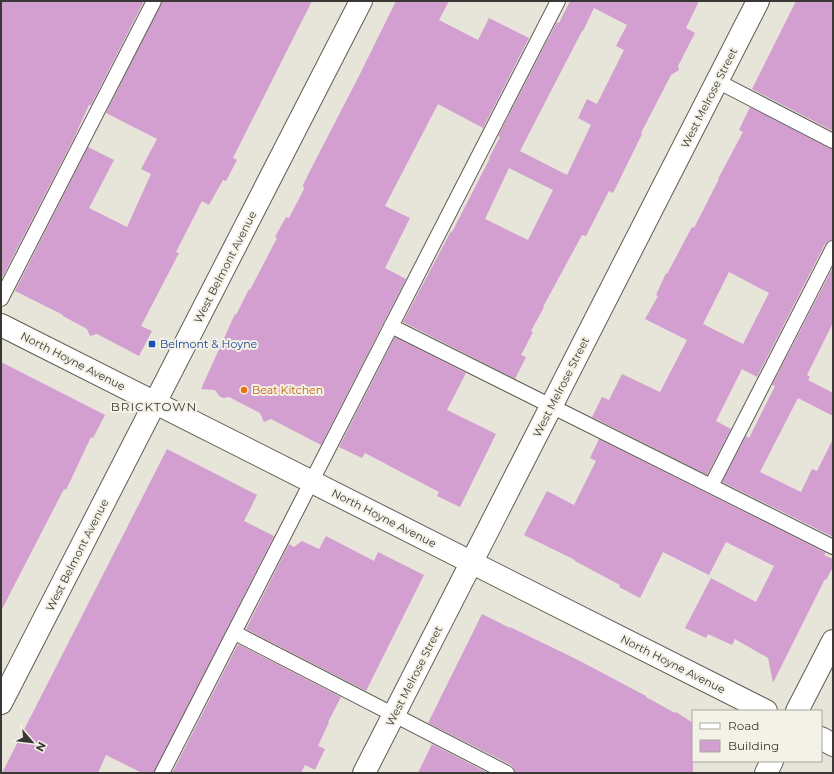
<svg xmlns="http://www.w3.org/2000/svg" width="834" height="774" viewBox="0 0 834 774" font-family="Montserrat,sans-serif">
<rect width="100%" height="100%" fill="#e7e4d9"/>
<!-- building -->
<path fill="#d39fd0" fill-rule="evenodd" d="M 1,1 L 144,1 L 91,105 L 89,105 L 73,140 L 1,280 Z
M 162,1 L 312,1 L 233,158 L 237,160 L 226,181 L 223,180 L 209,205 L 202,201 L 176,252 L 179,253 L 141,326 L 152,331 L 139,356 L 97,334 L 90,336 L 87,329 L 63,316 L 63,315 L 15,291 L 88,147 L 114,160 L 89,208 L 127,227 L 151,174 L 141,169 L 157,139 L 106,113 Z
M 396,1 L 449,1 L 439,20 L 478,40 L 489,18 L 529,38 L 483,128 L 438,104 L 385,206 L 410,218 L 385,268 L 406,279 L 321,445 L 271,419 L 264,422 L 260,413 L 229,397 L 223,398 L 219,396 L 215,390 L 201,389 L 235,314 L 236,315 L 249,289 L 250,290 L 277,238 L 275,237 L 286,217 L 289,218 L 304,189 L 303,185 L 313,165 L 359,76 Z
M 570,1 L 699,1 L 686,28 L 695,33 L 678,66 L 679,70 L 671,75 L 641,133 L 642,134 L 613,193 L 609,191 L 586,236 L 582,235 L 543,307 L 544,307 L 531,331 L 533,332 L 521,355 L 526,357 L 515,379 L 403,322 L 451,231 L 452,232 L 490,158 L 489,158 L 500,137 L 498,136 L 545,45 L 557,22 L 559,23 ZM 594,8 L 627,25 L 616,46 L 624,50 L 597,104 L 587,99 L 578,118 L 591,125 L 567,175 L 520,151 L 582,31 L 583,31 ZM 509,168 L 553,190 L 528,240 L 485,219 Z
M 796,1 L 833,1 L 833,131 L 752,89 Z
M 750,107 L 833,149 L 833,240 L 829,241 L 825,244 L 757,377 L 742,369 L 716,421 L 731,429 L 707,475 L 592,417 L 602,397 L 609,400 L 622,374 L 660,392 L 687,340 L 645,319 L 658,296 L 656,295 L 666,273 L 667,274 L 692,227 L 694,228 L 719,179 L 718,179 L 743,132 L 739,130 ZM 729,272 L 769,293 L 743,344 L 703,324 Z
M 833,267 L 833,323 L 807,375 L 810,377 L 808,380 L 833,393 L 833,416 L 798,398 L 760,472 L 801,492 L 812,469 L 817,471 L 833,439 L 833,537 L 722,482 L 746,436 L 749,438 L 775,386 L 772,385 Z
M 395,337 L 466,373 L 447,410 L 496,434 L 460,507 L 437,496 L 439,492 L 365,453 L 362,458 L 339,447 Z
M 1,362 L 105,415 L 93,438 L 91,437 L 66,490 L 64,489 L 50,516 L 1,611 Z
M 599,439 L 826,553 L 824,555 L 833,559 L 833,567 L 826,580 L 825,579 L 773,683 L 768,658 L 735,639 L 732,645 L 708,634 L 706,638 L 685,628 L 711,578 L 756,602 L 774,566 L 726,542 L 709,575 L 663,552 L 640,598 L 619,587 L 620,585 L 575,561 L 575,560 L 524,535 L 547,491 L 574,505 L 596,461 L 590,458 Z
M 167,449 L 257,495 L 244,521 L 274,536 L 154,773 L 142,773 L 106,755 L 98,773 L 2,773 Z
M 326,536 L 374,561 L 378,552 L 424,575 L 366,691 L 246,629 L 289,544 L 294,547 L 302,541 L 319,549 Z
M 482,614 L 510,628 L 510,627 L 578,660 L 646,696 L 646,697 L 675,713 L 676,712 L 693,723 L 693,773 L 515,773 L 514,769 L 511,765 L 428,723 Z
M 238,644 L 341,697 L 328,722 L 329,722 L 318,746 L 325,749 L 315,770 L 305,765 L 301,773 L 172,773 Z
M 432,744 L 488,773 L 418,773 Z"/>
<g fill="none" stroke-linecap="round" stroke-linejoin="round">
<!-- service casing -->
<g stroke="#5f5d53" stroke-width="16">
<path id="service" d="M 717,81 L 833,141
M 1,299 L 154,1
M 391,326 L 833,547
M 711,486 L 833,248
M 235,633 L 507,773
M 162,773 L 558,1"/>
</g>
<!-- minor casing -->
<g stroke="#5f5d53" stroke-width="24">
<path id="minor" d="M 1,325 L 766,711
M 797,711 L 833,641
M 821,738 L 833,745
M 364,773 L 758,1
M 766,773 L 772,761"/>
</g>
<!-- secondary casing -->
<g stroke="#5f5d53" stroke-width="24">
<path id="secondary" d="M 1,703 L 361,1"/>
</g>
<!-- service -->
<use href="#service" stroke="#fff" stroke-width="14"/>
<!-- minor -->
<use href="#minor" stroke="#fff" stroke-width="22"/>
<!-- secondary -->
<use href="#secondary" stroke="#fff" stroke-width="22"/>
</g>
<!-- markers -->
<rect fill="#1a4fb4" stroke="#f4f1e6" stroke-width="1.5" x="148" y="340" width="8" height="8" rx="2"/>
<circle fill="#e8710a" stroke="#f4f1e6" stroke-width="1.5" cx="244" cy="390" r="4"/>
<g text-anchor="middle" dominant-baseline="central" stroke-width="4" stroke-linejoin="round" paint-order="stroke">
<!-- street labels -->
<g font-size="11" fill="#393834" stroke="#f4f1e6">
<text transform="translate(709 98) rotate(-63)">West Melrose Street</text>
<text transform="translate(225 267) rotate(-63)">West Belmont Avenue</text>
<text transform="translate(73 361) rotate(27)">North Hoyne Avenue</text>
<text transform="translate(561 387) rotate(-63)">West Melrose Street</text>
<text transform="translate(384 518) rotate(27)">North Hoyne Avenue</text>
<text transform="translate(77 555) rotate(-63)">West Belmont Avenue</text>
<text transform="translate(673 664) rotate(27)">North Hoyne Avenue</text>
<text transform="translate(414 676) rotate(-63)">West Melrose Street</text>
</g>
<!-- transit labels -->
<g font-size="11" fill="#164399" stroke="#f4f1e6" text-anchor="start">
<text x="160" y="344">Belmont &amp; Hoyne</text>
</g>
<!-- food labels -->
<g font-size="11" fill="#c56008" stroke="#f4f1e6" text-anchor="start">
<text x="252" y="390">Beat Kitchen</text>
</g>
<!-- neighbourhood labels -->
<g font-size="12" letter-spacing="1" fill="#393834" stroke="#f4f1e6">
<text x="154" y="406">BRICKTOWN</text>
</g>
</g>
<!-- border -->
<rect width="834" height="774" fill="none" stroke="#393834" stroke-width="4"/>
<!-- legend -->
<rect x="692" y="710" width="130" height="52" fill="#f4f1e6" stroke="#a9a79f"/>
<rect x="700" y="723" width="20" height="6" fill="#ffffff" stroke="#a9a79f"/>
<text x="728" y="730" font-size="12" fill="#393834">Road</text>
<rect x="700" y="740" width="20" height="12" fill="#d39fd0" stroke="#a9a79f"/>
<text x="728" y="750" font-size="12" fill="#393834">Building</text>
<!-- north arrow -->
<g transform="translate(32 742) rotate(118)" stroke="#f4f1e6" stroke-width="3" paint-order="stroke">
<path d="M0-3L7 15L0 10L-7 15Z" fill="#393834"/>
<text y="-6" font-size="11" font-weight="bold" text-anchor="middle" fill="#393834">N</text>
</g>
</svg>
